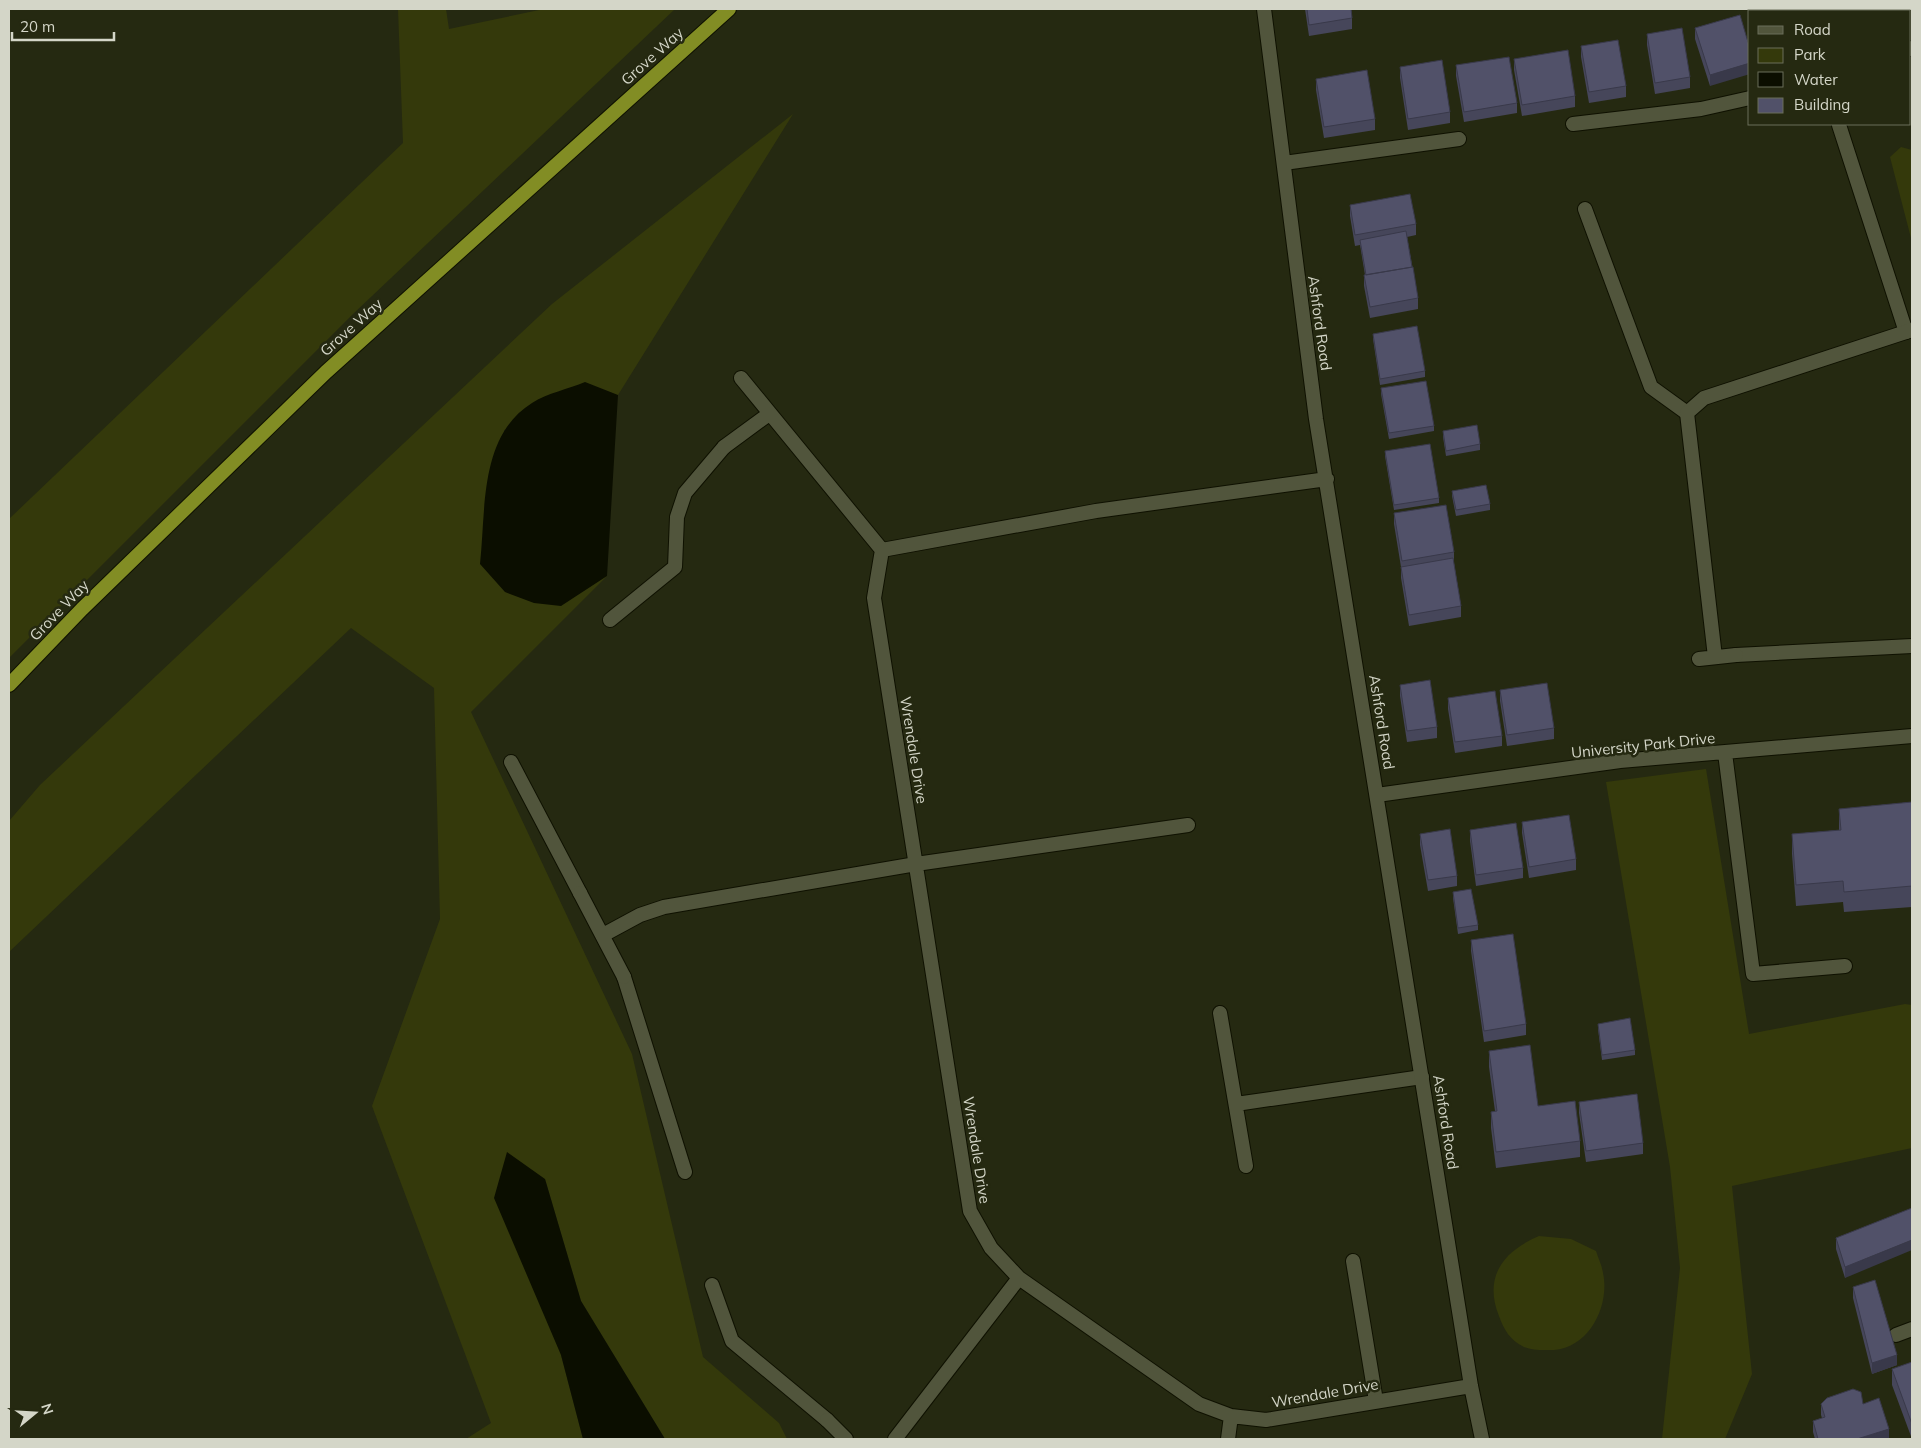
<svg xmlns="http://www.w3.org/2000/svg" width="1921" height="1448" viewBox="0 0 1921 1448" font-family="Mulish,sans-serif">
<rect width="100%" height="100%" fill="#252911"/>
<!-- green -->
<path fill="#34390b" d="M 398,9 L 446,9 L 449,29 L 544,9 L 675,9 L 353,314 L 9,658 L 9,519 L 403,143 Z
M 793,114 L 618,395 L 504,430 L 505,591 L 607,576 L 471,712 L 632,1054 L 703,1357 L 779,1423 L 787,1439 L 665,1439 L 581,1301 L 545,1179 L 561,1355 L 583,1439 L 466,1439 L 491,1423 L 372,1106 L 440,919 L 434,688 L 351,628 L 9,952 L 9,821 L 40,785 L 552,304 Z
M 1901,147 L 1912,150 L 1912,242 L 1890,157 Z
M 1706,769 L 1749,1034 L 1905,1004 L 1912,1005 L 1912,1148 L 1732,1186 L 1752,1374 L 1725,1439 L 1662,1439 L 1680,1268 L 1670,1167 L 1606,782 Z
M 1539,1236 L 1571,1239 L 1596,1251 C 1598,1258 1602,1265 1603,1273 C 1610,1305 1590,1347 1554,1350 C 1544,1350 1534,1351 1524,1347 C 1510,1340 1504,1330 1499,1316 C 1483,1276 1504,1251 1539,1236 Z"/>
<!-- water -->
<path fill="#0b0e00" d="M 585,382 L 618,395 L 607,576 L 561,606 L 534,603 L 505,592 L 480,564 C 486,509 479,436 532,403 C 547,393 569,389 585,382 Z
M 507,1152 L 545,1179 L 581,1301 L 665,1439 L 583,1439 L 561,1355 L 494,1198 Z"/>
<g fill="none" stroke-linecap="round" stroke-linejoin="round">
<!-- service casing -->
<g stroke="#0f1100" stroke-width="16">
<path id="service" d="M 1839,125 L 1906,332
M 1585,209 L 1651,387 L 1687,413
M 610,620 L 675,567 L 677,517 L 685,493 L 724,447
M 1736,655 L 1912,646
M 511,762 L 580,893
M 624,977 L 685,1172
M 1220,1013 L 1246,1166
M 1236,1104 L 1422,1077
M 1353,1261 L 1376,1401
M 712,1285 L 732,1341 L 827,1420
M 1896,1335 L 1912,1329"/>
</g>
<!-- minor casing -->
<g stroke="#0f1100" stroke-width="16">
<path id="minor" d="M 1264,9 L 1316,419 L 1471,1386 L 1482,1439
M 1827,9 L 1828,11
M 1910,49 L 1912,48
M 1573,124 L 1701,109 L 1750,98
M 1284,163 L 1459,139
M 741,378 L 882,550
M 724,447 L 769,414
M 882,550 L 874,598 L 970,1211 L 991,1248 L 1019,1278 L 1199,1404 L 1231,1416 L 1266,1420 L 1471,1386
M 882,550 L 1096,511 L 1327,479
M 1715,657 L 1687,413 L 1704,398 L 1912,330
M 1699,659 L 1736,655
M 1725,753 L 1753,974 L 1845,966
M 1377,795 L 1620,761 L 1912,736
M 580,893 L 624,977
M 603,935 L 640,915 L 664,907 L 916,864 L 1188,825
M 827,1420 L 846,1439
M 895,1439 L 1019,1278
M 1228,1439 L 1231,1416"/>
</g>
<!-- trunk casing -->
<g stroke="#0f1100" stroke-width="16">
<path id="trunk" d="M 9,685 L 82,609 L 326,372 L 729,9"/>
</g>
<!-- service -->
<use href="#service" stroke="#51553c" stroke-width="14"/>
<!-- minor -->
<use href="#minor" stroke="#51553c" stroke-width="14"/>
<!-- trunk -->
<use href="#trunk" stroke="#828d24" stroke-width="14"/>
</g>
<!-- wall -->
<path fill="#46465a" d="M 1305,9 L 1351,9 L 1352,18 L 1352,29 L 1309,36 Z
M 1855,9 L 1908,9 L 1909,11 L 1856,11 Z
M 1740,15 L 1710,86 L 1695,39 L 1695,28 Z
M 1647,34 L 1690,77 L 1690,88 L 1655,94 L 1647,45 Z
M 1581,46 L 1626,86 L 1626,97 L 1589,103 L 1581,57 Z
M 1514,59 L 1575,96 L 1575,107 L 1522,116 L 1514,70 Z
M 1456,65 L 1517,103 L 1517,113 L 1464,122 L 1456,76 Z
M 1400,67 L 1450,112 L 1450,123 L 1408,130 L 1400,78 Z
M 1316,79 L 1375,119 L 1375,130 L 1324,138 L 1316,90 Z
M 1350,205 L 1416,224 L 1416,235 L 1407,237 L 1418,298 L 1418,309 L 1370,318 L 1364,286 L 1364,275 L 1365,275 L 1360,245 L 1355,246 L 1350,216 Z
M 1373,334 L 1425,371 L 1425,377 L 1380,385 L 1373,339 Z
M 1381,388 L 1434,426 L 1434,431 L 1389,439 L 1381,394 Z
M 1443,431 L 1480,444 L 1480,450 L 1446,456 L 1443,437 Z
M 1385,451 L 1439,498 L 1439,503 L 1394,510 L 1385,456 Z
M 1452,491 L 1490,504 L 1490,510 L 1456,516 L 1452,496 Z
M 1394,513 L 1454,552 L 1454,563 L 1461,606 L 1461,617 L 1409,626 L 1401,578 L 1401,567 L 1394,524 Z
M 1400,685 L 1437,727 L 1437,738 L 1407,742 L 1400,696 Z
M 1500,690 L 1554,728 L 1554,739 L 1507,746 L 1500,701 Z
M 1448,698 L 1502,736 L 1502,746 L 1455,753 L 1448,709 Z
M 1912,802 L 1912,907 L 1844,912 L 1843,902 L 1796,906 L 1792,854 L 1792,834 L 1839,830 L 1839,809 Z
M 1522,822 L 1576,859 L 1576,870 L 1529,878 L 1522,833 Z
M 1470,830 L 1523,868 L 1523,878 L 1476,886 L 1470,841 Z
M 1420,834 L 1457,876 L 1457,886 L 1428,891 L 1420,845 Z
M 1453,892 L 1478,925 L 1478,930 L 1458,934 L 1453,898 Z
M 1471,940 L 1526,1024 L 1526,1035 L 1484,1042 L 1471,951 Z
M 1598,1024 L 1635,1050 L 1635,1055 L 1602,1060 L 1598,1029 Z
M 1489,1051 L 1538,1106 L 1580,1141 L 1580,1157 L 1496,1168 L 1491,1128 L 1491,1112 L 1495,1111 L 1489,1067 Z
M 1579,1102 L 1643,1143 L 1643,1154 L 1586,1162 L 1579,1113 Z
M 1912,1208 L 1845,1278 L 1836,1249 L 1836,1238 Z
M 1853,1287 L 1897,1365 L 1872,1374 L 1853,1298 Z
M 1912,1362 L 1912,1439 L 1892,1385 L 1892,1369 Z
M 1821,1404 L 1863,1404 L 1889,1439 L 1815,1439 L 1813,1432 L 1813,1421 L 1822,1418 L 1821,1415 Z"/>
<!-- shaded-wall -->
<path fill="#39394a" d="M 1858,9 L 1861,9 L 1861,11 L 1858,11 Z
M 1750,63 L 1750,74 L 1710,86 L 1710,75 Z
M 1912,1240 L 1912,1250 L 1845,1278 L 1845,1267 Z
M 1897,1355 L 1897,1365 L 1872,1374 L 1872,1363 Z
M 1889,1429 L 1889,1439 L 1857,1439 Z"/>
<!-- building -->
<path fill="#515169" stroke="#39394a" d="M 1307,9 L 1351,9 L 1352,18 L 1309,25 Z
M 1752,9 L 1796,9 L 1797,11 L 1753,11 Z
M 1862,9 L 1908,9 L 1909,10 L 1904,11 L 1863,11 Z
M 1740,15 L 1750,49 L 1750,63 L 1710,75 L 1695,28 Z
M 1682,28 L 1690,77 L 1655,83 L 1647,34 Z
M 1618,40 L 1626,86 L 1589,92 L 1581,46 Z
M 1568,50 L 1575,96 L 1522,105 L 1514,59 Z
M 1509,57 L 1517,103 L 1464,112 L 1456,65 Z
M 1442,60 L 1450,112 L 1408,119 L 1400,67 Z
M 1367,70 L 1375,119 L 1324,127 L 1316,79 Z
M 1410,194 L 1416,224 L 1355,235 L 1350,205 Z
M 1406,231 L 1412,267 L 1366,275 L 1360,240 Z
M 1413,267 L 1418,298 L 1370,307 L 1364,275 Z
M 1417,326 L 1425,371 L 1380,379 L 1373,334 Z
M 1426,381 L 1434,426 L 1389,433 L 1381,388 Z
M 1477,425 L 1480,444 L 1446,451 L 1443,431 Z
M 1430,444 L 1439,498 L 1394,505 L 1385,451 Z
M 1486,485 L 1490,504 L 1456,510 L 1452,491 Z
M 1446,505 L 1454,552 L 1402,561 L 1394,513 Z
M 1453,558 L 1461,606 L 1409,615 L 1401,567 Z
M 1430,680 L 1437,727 L 1407,731 L 1400,685 Z
M 1547,683 L 1554,728 L 1507,735 L 1500,690 Z
M 1495,691 L 1502,736 L 1455,742 L 1448,698 Z
M 1912,802 L 1912,886 L 1844,892 L 1843,881 L 1796,885 L 1792,834 L 1841,830 L 1839,809 Z
M 1569,815 L 1576,859 L 1529,867 L 1522,822 Z
M 1516,823 L 1523,868 L 1476,875 L 1470,830 Z
M 1450,829 L 1457,876 L 1428,880 L 1420,834 Z
M 1471,889 L 1478,925 L 1458,928 L 1453,892 Z
M 1513,934 L 1526,1024 L 1484,1031 L 1471,940 Z
M 1630,1018 L 1635,1050 L 1602,1055 L 1598,1024 Z
M 1530,1045 L 1538,1106 L 1575,1101 L 1580,1141 L 1496,1152 L 1491,1112 L 1497,1111 L 1489,1051 Z
M 1637,1094 L 1643,1143 L 1586,1151 L 1579,1102 Z
M 1912,1208 L 1912,1240 L 1845,1267 L 1836,1238 Z
M 1875,1280 L 1897,1355 L 1872,1363 L 1853,1287 Z
M 1912,1362 L 1912,1424 L 1892,1369 Z
M 1853,1389 L 1861,1392 L 1863,1404 L 1879,1398 L 1889,1429 L 1857,1439 L 1818,1439 L 1813,1421 L 1825,1417 L 1821,1404 L 1827,1398 Z"/>
<g text-anchor="middle" dominant-baseline="central" stroke-width="5" stroke-linejoin="round" paint-order="stroke">
<!-- street labels -->
<g font-size="15" fill="#d4d6c8" stroke="#252911">
<text transform="translate(652 56) rotate(-42)">Grove Way</text>
<text transform="translate(1320 323) rotate(82)">Ashford Road</text>
<text transform="translate(351 327) rotate(-42)">Grove Way</text>
<text transform="translate(59 610) rotate(-46)">Grove Way</text>
<text transform="translate(1382 722) rotate(81)">Ashford Road</text>
<text transform="translate(1643 745) rotate(-6)">University Park Drive</text>
<text transform="translate(914 750) rotate(81)">Wrendale Drive</text>
<text transform="translate(1446 1122) rotate(81)">Ashford Road</text>
<text transform="translate(977 1150) rotate(81)">Wrendale Drive</text>
<text transform="translate(1325 1393) rotate(-10)">Wrendale Drive</text>
</g>
</g>
<!-- border -->
<rect width="1921" height="1448" fill="none" stroke="#d4d6c8" stroke-width="20"/>
<!-- legend -->
<rect x="1748" y="10" width="162" height="115" fill="#252911" stroke="#6b6e5a"/>
<rect x="1758" y="26" width="25" height="8" fill="#51553c" stroke="#6b6e5a"/>
<text x="1794" y="35" font-size="15" fill="#d4d6c8">Road</text>
<rect x="1758" y="48" width="25" height="15" fill="#34390b" stroke="#6b6e5a"/>
<text x="1794" y="60" font-size="15" fill="#d4d6c8">Park</text>
<rect x="1758" y="72" width="25" height="15" fill="#0b0e00" stroke="#6b6e5a"/>
<text x="1794" y="85" font-size="15" fill="#d4d6c8">Water</text>
<rect x="1758" y="98" width="25" height="15" fill="#515169" stroke="#6b6e5a"/>
<text x="1794" y="110" font-size="15" fill="#d4d6c8">Building</text>
<!-- north arrow -->
<g transform="translate(35 1413) rotate(72)" stroke="#252911" stroke-width="4" paint-order="stroke">
<path d="M0-4L9 19L0 12L-9 19Z" fill="#d4d6c8"/>
<text y="-8" font-size="14" font-weight="bold" text-anchor="middle" fill="#d4d6c8">N</text>
</g>
<!-- scale -->
<path d="M12 32v8h102v-8" fill="none" stroke="#d4d6c8" stroke-width="2.5"/>
<text x="20" y="32" font-size="15" fill="#d4d6c8" stroke="#252911" stroke-width="4" paint-order="stroke">20 m</text>
</svg>
